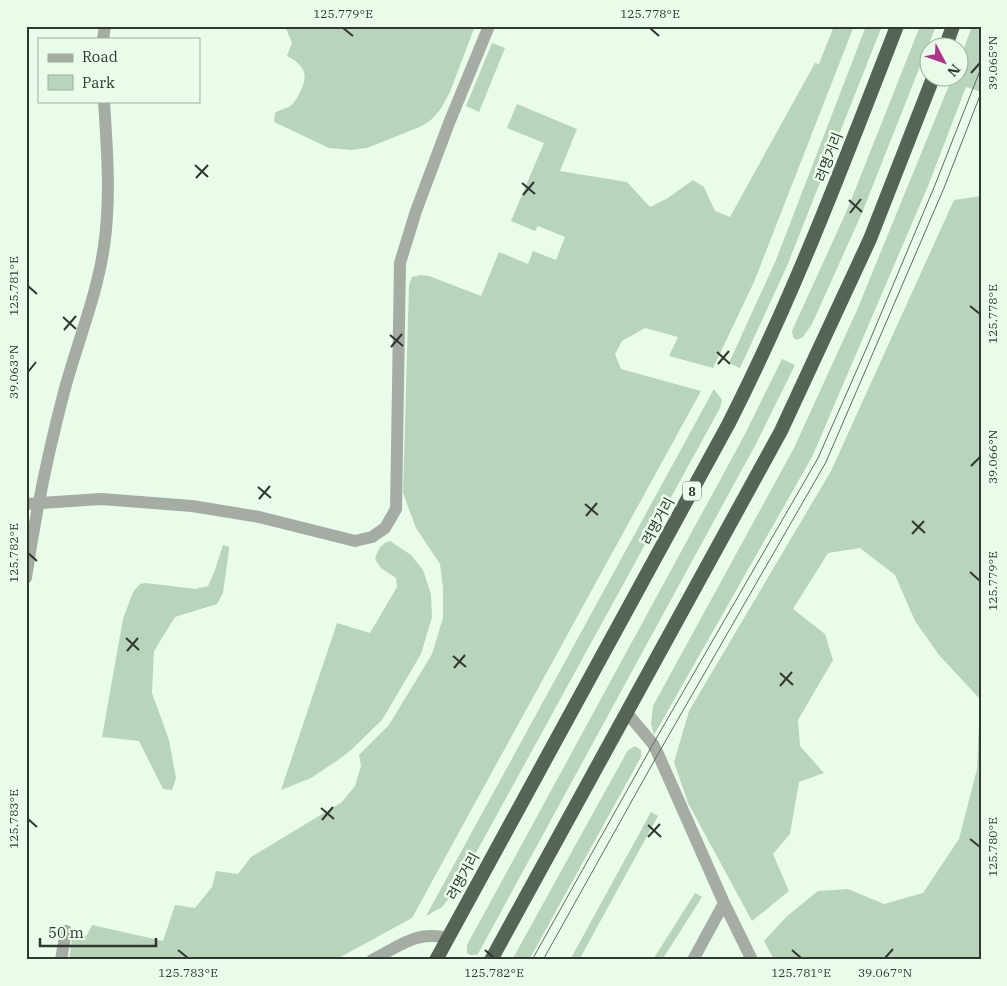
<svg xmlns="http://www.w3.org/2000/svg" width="1007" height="986" viewBox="0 0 1007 986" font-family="'IBM Plex Serif','Noto Sans KR',serif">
<rect width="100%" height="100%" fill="#e9fcea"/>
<!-- green -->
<path fill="#b8d4ba" d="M 285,26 L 475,26 L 450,92 L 440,110 L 432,119 L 422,126 L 367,148 L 351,150 L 329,148 L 274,122 L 275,113 C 279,110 284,109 289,107 C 293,104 297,99 299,94 C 309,76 306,66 287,56 L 292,43 Z
M 834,26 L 854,26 L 754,282 L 713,368 L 669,356 L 678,337 L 645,328 L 622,341 L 615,354 L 621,369 L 701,391 L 412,918 L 335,960 L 69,960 L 72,938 L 87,935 L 92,925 L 163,941 L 175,905 L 195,908 L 212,887 L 216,871 L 238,874 L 251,857 L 342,802 L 355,786 L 361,766 L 359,755 L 389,725 L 432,654 L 443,618 L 443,588 L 440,564 L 416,528 L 403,493 L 409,285 L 412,277 L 420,275 L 429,276 L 481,296 L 499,252 L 528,264 L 533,251 L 556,260 L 565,237 L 538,226 L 535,231 L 511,221 L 544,143 L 507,128 L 517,104 L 577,129 L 560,171 L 627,182 L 650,207 L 668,198 L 693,180 L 704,187 L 715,211 L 730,217 L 815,63 L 819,64 Z
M 866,26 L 882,26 L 787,266 L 740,368 L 729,363 L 776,260 Z
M 920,26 L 936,26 L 862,213 L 812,324 L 803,337 L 796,340 L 793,337 L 792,331 L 848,208 Z
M 972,26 L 981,26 L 981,92 L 966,87 L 928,186 L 812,457 L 654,735 L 651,724 L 653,706 L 794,448 L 857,310 L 952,78 L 960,78 L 960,59 Z
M 492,43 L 505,48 L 479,112 L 466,106 Z
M 981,196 L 981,960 L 814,960 L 808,957 L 806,960 L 774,960 L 764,941 L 786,917 L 818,891 L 848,889 L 884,904 L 923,893 L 959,839 L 977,769 L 980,699 L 939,655 L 915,621 L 895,575 L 860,548 L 828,553 L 793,609 L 825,634 L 833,660 L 798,720 L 800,746 L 824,773 L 799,782 L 790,834 L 773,854 L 789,891 L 752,921 L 688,803 L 674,762 L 689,711 L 831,471 L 954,200 Z
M 782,359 L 795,365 L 757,442 L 479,952 L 477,955 L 470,955 L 467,953 L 467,945 L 744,436 Z
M 714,389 L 722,400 L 720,408 L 455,891 L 442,907 L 426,916 Z
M 390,541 L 411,555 L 423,570 L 431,594 L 432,617 L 421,654 L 382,720 L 351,750 L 338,760 L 311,778 L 281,790 L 337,623 L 370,633 L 397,587 L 396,578 L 381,568 L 375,559 C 378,550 380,544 390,541 Z
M 223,545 L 229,547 L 229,550 L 223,593 L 217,604 L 175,617 L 154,651 L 152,693 L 169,740 L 176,778 L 172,790 L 163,789 L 139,741 L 102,737 L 123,619 L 133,592 L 140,584 L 146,583 L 195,589 L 208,586 L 214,573 Z
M 635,746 L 641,750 L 641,757 L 529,960 L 512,960 L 628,750 Z
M 651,812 L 658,816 L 579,960 L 570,960 Z
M 695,893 L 702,897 L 662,960 L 654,958 Z"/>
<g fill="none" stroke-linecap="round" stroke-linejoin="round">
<!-- minor -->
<path stroke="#a4aca4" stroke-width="12" d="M 103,39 L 105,26
M 26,504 L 101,499 L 192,506 L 259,517 L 355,541 L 372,537 L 385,528 L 396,509 L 400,263 L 416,211 L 449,123 L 489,26
M 26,578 C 35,516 48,453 64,392 C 77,343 97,296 104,246 C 111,198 107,149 104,101
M 61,960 L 66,931
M 372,960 C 400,946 416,930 448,938"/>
<!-- tertiary -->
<path stroke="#a4aca4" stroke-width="12" d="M 627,713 L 653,744 L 658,754 L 724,903 L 752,960
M 693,960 L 724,903"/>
<!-- trunk -->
<path stroke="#556456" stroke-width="14" d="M 945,48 L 953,26
M 436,960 L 729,423 C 794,295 845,160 897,26
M 491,960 L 781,431 L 870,239 L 933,78"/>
<!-- tram -->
<path stroke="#606a60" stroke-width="1" d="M 532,960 L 653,744 L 818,458 L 867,347 L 935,185 L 981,68
M 543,960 L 658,754 L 826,462 L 944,188 L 981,93"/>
</g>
<!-- ticks -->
<path fill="none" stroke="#303730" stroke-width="2" d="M 343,28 L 353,36M 650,28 L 659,36M 971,73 L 980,63M 195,165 L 208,177M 196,178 L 208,165M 522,183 L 535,194M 523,195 L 534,182M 849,200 L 862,212M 850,213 L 861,199M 28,286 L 37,294M 970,306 L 980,314M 63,317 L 76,329M 64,330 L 76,316M 390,335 L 403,346M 391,347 L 402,334M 717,352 L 730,364M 718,364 L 729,351M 28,372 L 36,362M 971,466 L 980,457M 258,487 L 271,498M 259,499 L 270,486M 585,504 L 598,515M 586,516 L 597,503M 912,521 L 925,533M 912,534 L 924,521M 28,553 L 37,561M 970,572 L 980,581M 126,638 L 139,650M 127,651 L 138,638M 453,656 L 466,667M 454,668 L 465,655M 780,673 L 793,685M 780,686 L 792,672M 321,808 L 334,819M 28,819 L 37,827M 322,820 L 333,807M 648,825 L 661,837M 648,837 L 660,824M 970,839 L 980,847M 178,950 L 188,958M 485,950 L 494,958M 792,950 L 801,958M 885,958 L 893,949"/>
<g text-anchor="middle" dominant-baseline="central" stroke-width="5" stroke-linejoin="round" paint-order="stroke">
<!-- shield labels -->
<rect fill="#e9fcea" stroke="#687268" stroke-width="1" x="683" y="481.5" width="18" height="19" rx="4"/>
<g font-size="12" font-weight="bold" fill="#303730">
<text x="692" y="491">8</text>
</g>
<!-- street labels -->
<g font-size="14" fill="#303730" stroke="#e9fcea">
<text transform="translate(829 157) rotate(-69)">려명거리</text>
<text transform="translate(658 521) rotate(-61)">려명거리</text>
<text transform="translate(463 876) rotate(-61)">려명거리</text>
</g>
</g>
<!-- border -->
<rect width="1007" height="986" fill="none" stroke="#e9fcea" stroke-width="55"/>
<!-- legend -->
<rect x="38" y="38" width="162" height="65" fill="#e9fcea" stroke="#9fada0"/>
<rect x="48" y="54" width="25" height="8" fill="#a4aca4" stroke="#9fada0"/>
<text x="82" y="62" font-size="15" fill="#303730">Road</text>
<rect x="48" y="75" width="25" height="15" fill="#b8d4ba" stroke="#9fada0"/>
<text x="82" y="88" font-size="15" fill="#303730">Park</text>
<!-- north arrow -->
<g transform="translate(944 62) rotate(131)"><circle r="24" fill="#e9fcea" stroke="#9fada0"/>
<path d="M0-4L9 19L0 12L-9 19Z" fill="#ad368b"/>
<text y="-8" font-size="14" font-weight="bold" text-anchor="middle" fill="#303730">N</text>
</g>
<!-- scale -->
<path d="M40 938v8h116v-8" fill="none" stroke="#303730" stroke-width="2.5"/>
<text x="48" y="938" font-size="15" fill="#303730" stroke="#e9fcea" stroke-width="4" paint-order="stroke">50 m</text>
<rect x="28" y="28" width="952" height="930" fill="none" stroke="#303730" stroke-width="2"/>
<g font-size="12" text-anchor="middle" fill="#303730">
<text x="343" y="18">125.779°E</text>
<text x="650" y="18">125.778°E</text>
<text transform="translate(993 63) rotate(-90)" y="4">39.065°N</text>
<text transform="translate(14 286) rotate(-90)" y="4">125.781°E</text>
<text transform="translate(993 314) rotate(-90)" y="4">125.778°E</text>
<text transform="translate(14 372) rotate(-90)" y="4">39.063°N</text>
<text transform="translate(993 457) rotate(-90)" y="4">39.066°N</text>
<text transform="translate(14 553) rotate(-90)" y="4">125.782°E</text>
<text transform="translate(993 581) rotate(-90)" y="4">125.779°E</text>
<text transform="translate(14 819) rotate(-90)" y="4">125.783°E</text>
<text transform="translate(993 847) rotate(-90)" y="4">125.780°E</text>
<text x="188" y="977">125.783°E</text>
<text x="494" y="977">125.782°E</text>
<text x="801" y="977">125.781°E</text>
<text x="885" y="977">39.067°N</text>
</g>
</svg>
